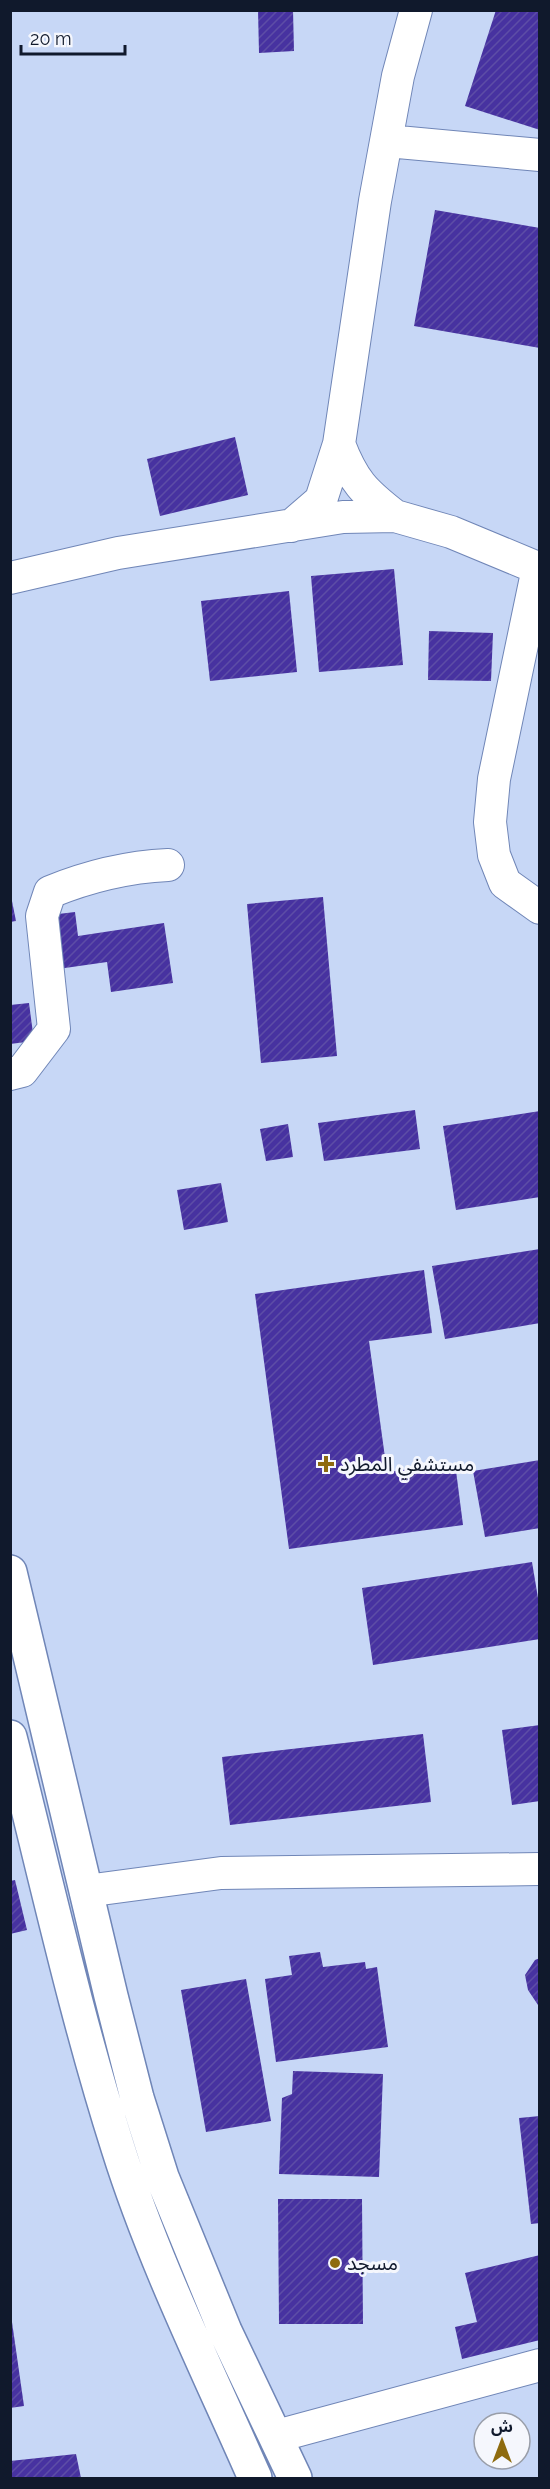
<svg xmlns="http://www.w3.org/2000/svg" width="550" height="2489" viewBox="0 0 550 2489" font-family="Raleway,'Noto Sans Arabic',sans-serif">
<defs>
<pattern id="building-hatch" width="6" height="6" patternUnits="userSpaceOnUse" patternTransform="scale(1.5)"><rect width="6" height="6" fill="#4732a0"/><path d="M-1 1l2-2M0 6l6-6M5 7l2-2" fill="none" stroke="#5d4da6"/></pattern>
</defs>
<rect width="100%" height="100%" fill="#c7d7f6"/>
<!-- building -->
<path fill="url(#building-hatch)" d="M 258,10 L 293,10 L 294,51 L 259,53 Z
M 496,10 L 540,10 L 540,130 L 465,106 Z
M 435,210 L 540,228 L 540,348 L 414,326 Z
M 235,437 L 248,495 L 160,516 L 147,459 Z
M 394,569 L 403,665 L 319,672 L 311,576 Z
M 289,591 L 297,672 L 210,681 L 201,601 Z
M 429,631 L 493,633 L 491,681 L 428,680 Z
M 10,891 L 16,921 L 10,922 Z
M 323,897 L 337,1056 L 261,1063 L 247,904 Z
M 75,912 L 78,936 L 164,923 L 173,983 L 111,992 L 107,962 L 58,969 L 50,915 Z
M 29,1003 L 34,1041 L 10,1044 L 10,1005 Z
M 415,1110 L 420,1149 L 324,1161 L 318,1123 Z
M 540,1111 L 540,1197 L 456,1210 L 443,1126 Z
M 288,1124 L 293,1157 L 266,1161 L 260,1129 Z
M 221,1183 L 228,1222 L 184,1230 L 177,1190 Z
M 540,1249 L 540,1323 L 445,1339 L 432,1266 Z
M 424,1270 L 432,1333 L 369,1341 L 387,1472 L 455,1463 L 463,1525 L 289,1549 L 255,1294 Z
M 540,1460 L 540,1528 L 485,1537 L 473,1471 Z
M 532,1562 L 540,1610 L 540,1639 L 373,1665 L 362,1588 Z
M 540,1725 L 540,1801 L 512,1805 L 502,1730 Z
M 423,1734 L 431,1802 L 230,1825 L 222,1757 Z
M 15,1880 L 27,1930 L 10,1934 L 10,1881 Z
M 320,1952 L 323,1967 L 365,1962 L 366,1969 L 377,1967 L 388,2047 L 276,2062 L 265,1979 L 292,1975 L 289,1956 Z
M 540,1958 L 540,2008 L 528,1990 L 525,1975 L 535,1960 Z
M 246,1979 L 271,2121 L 206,2132 L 181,1990 Z
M 293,2071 L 383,2074 L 379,2177 L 279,2174 L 282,2098 L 292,2094 Z
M 540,2116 L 540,2223 L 531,2224 L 519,2118 Z
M 278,2199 L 362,2199 L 363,2324 L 279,2324 Z
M 540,2255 L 540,2340 L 462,2359 L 455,2327 L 477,2322 L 465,2273 Z
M 10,2308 L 24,2406 L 10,2408 Z
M 76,2454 L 81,2478 L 10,2478 L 10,2461 Z"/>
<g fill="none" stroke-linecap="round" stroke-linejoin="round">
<!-- street casing -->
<g stroke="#7086b7" stroke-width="34">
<path id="street" d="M 387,141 L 540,155
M 339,444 C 353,481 364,492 395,516
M 291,526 L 321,500 L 339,444 L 375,201 L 398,76 L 416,10
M 538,568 L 494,779 L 490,822 L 494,855 L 505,883 L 540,908
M 10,578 L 118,553 L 343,517 L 395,516 L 451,532 L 540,569
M 10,1074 L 22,1071 L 54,1029 L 42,916 L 50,892 C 89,876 126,867 168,865
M 86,1891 L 221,1873 L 540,1869
M 277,2436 L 540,2365"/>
</g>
<!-- secondary casing -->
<g stroke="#7086b7" stroke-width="36">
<path id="secondary" d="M 10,1572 L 111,1996 L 137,2098 L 162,2177 L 225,2331 L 295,2478
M 10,1737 C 45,1874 75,2013 118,2148 C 153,2260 208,2371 255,2478"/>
</g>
<!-- street -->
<use href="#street" stroke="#fff" stroke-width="32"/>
<!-- secondary -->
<use href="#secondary" stroke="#fff" stroke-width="33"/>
</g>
<!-- markers -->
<g fill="#8e6b0f" stroke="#f5f7fd" stroke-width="2">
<path d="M323 1455h6v6h6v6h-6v6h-6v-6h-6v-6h6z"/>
<circle cx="335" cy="2263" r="6"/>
</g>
<g text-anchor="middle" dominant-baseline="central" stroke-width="6" stroke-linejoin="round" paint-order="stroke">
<!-- poi labels -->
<g font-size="20" fill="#10192c" stroke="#f5f7fd" text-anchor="start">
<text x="340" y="1464">مستشفي المطرد</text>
<text x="347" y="2263">مسجد</text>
</g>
</g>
<!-- border -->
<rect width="550" height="2489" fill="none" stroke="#10192c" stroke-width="24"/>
<!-- north arrow -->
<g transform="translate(502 2441)"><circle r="28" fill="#f5f7fd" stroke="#999ea9" stroke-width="1.5"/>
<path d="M0-4.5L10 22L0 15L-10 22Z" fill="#8e6b0f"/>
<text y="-9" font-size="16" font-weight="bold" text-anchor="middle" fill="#10192c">ش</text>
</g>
<!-- scale -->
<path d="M21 45v9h104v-9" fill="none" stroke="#10192c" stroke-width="3"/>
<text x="30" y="45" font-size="18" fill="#10192c" stroke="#f5f7fd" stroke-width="4.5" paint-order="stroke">20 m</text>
</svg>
